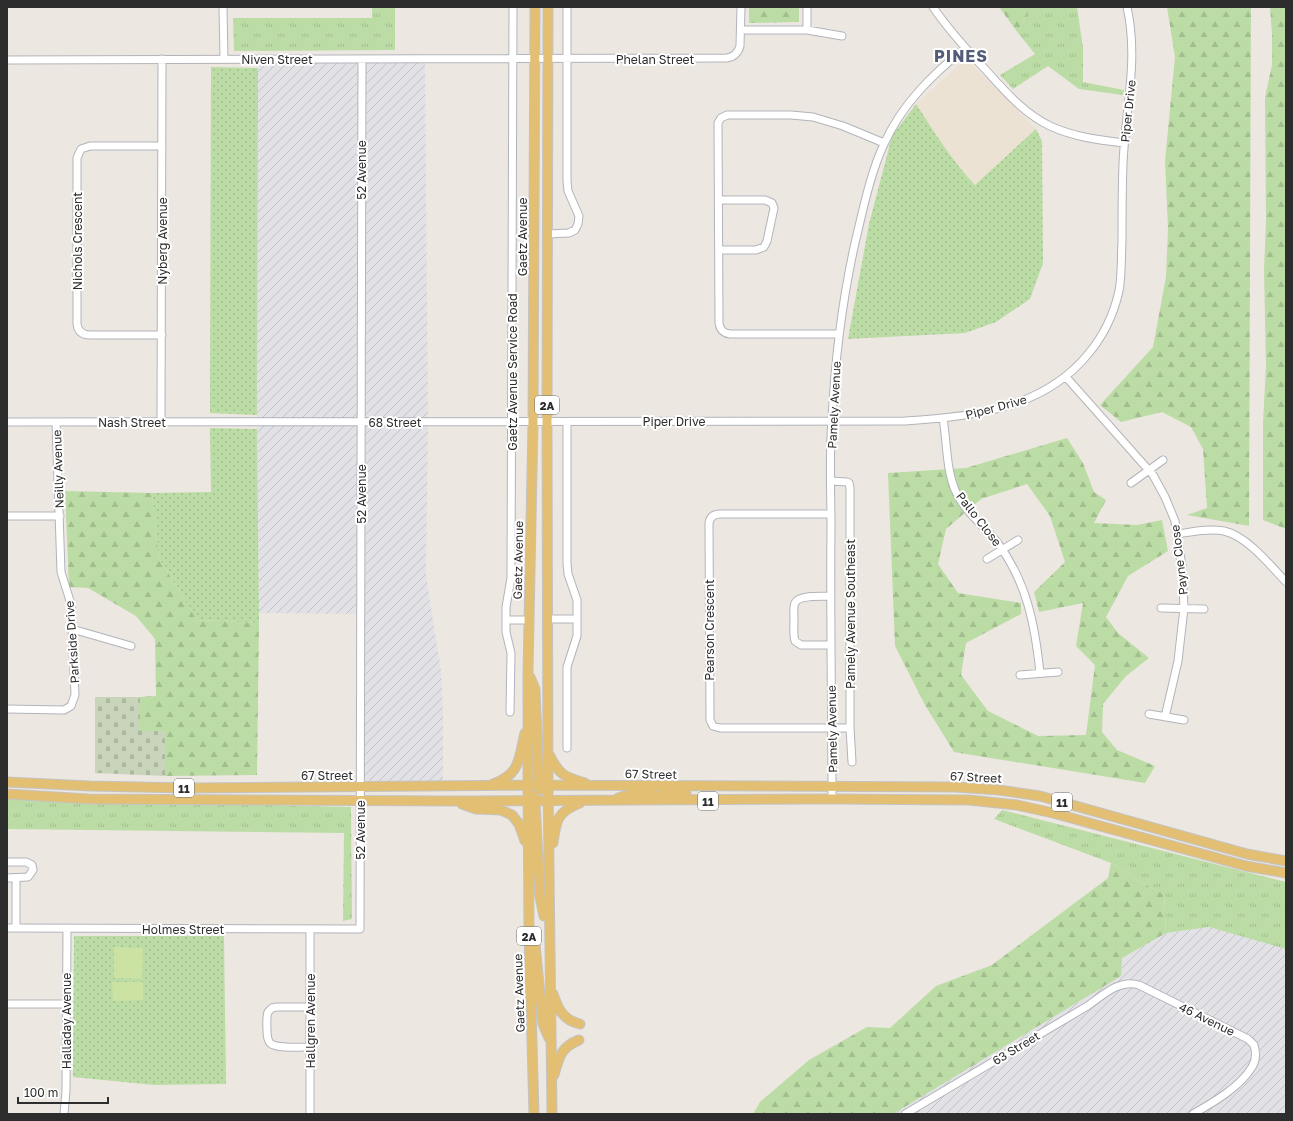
<svg xmlns="http://www.w3.org/2000/svg" width="1293" height="1121" viewBox="0 0 1293 1121" font-family="'Golos Text',sans-serif">
<defs>
<pattern id="industrial-furrows" width="10" height="10" patternUnits="userSpaceOnUse"><rect width="10" height="10" fill="#e2e1e6"/><path d="M-1 1l2-2M0 10L10 0M9 11l2-2" fill="none" stroke="#c2c1c6"/></pattern>
<pattern id="grass-tufts" width="24" height="20" patternUnits="userSpaceOnUse"><rect width="24" height="20" fill="#bcdca5"/><path d="M3 7l-1-3M5 7V3M7 7l1-3M15 17l-1-3M17 17v-4M19 17l1-3" fill="none" stroke="#a2bd8e"/></pattern>
<pattern id="forest-firs" width="22" height="20" patternUnits="userSpaceOnUse"><rect width="22" height="20" fill="#bcdca5"/><path d="M5 1l3.5 6h-7zM16 11l3.5 6h-7z" fill="#a2bd8e"/></pattern>
<pattern id="cemetery-stones" width="16" height="16" patternUnits="userSpaceOnUse"><rect width="16" height="16" fill="#c9d5bb"/><path d="M2 7V4a2 2 0 0 1 4 0v3zM10 15v-3a2 2 0 0 1 4 0v3z" fill="#adb7a1"/></pattern>
<pattern id="park-dots" width="8" height="8" patternUnits="userSpaceOnUse"><rect width="8" height="8" fill="#bcdca5"/><path d="M2 2h.1M6 6h.1" fill="none" stroke="#a2bd8e" stroke-width="1.8" stroke-linecap="round"/></pattern>
</defs>
<rect width="100%" height="100%" fill="#ede7e1"/>
<!-- industrial -->
<path fill="url(#industrial-furrows)" d="M 258,59 L 425,59 L 428,422 L 426,576 L 441,671 L 443,711 L 443,787 L 360,787 L 360,614 L 259,613 L 257,415 Z
M 1208,927 L 1286,947 L 1286,1114 L 893,1114 L 1121,976 L 1122,958 L 1166,933 Z"/>
<!-- education -->
<path fill="#ece2d3" d="M 966,59 L 1036,129 L 975,185 L 964,173 L 947,150 L 916,104 Z"/>
<!-- grass -->
<path fill="url(#grass-tufts)" d="M 372,7 L 395,7 L 395,50 L 234,51 L 233,18 L 372,18 Z
M 1031,7 L 1077,7 L 1083,48 L 1083,82 L 1124,90 L 1123,95 L 1079,89 L 1048,66 L 1013,89 L 1000,75 L 1035,54 L 1018,33 Z
M 7,799 L 351,807 L 352,919 L 343,921 L 344,833 L 7,829 Z
M 1002,810 L 1286,882 L 1286,949 L 1209,927 L 1166,933 L 1164,894 L 1140,882 L 1111,863 L 994,819 Z"/>
<!-- forest -->
<path fill="url(#forest-firs)" fill-rule="evenodd" d="M 749,7 L 799,7 L 799,22 L 749,23 Z
M 999,7 L 1031,7 L 1018,33 Z
M 1167,7 L 1251,7 L 1249,526 L 1187,515 L 1207,508 L 1203,449 L 1191,427 L 1162,412 L 1121,422 L 1100,405 L 1153,347 L 1166,277 L 1168,228 L 1165,161 L 1175,57 Z
M 1270,7 L 1286,7 L 1286,529 L 1263,520 L 1263,423 L 1266,366 L 1264,270 L 1266,222 L 1265,97 L 1272,65 L 1272,34 Z
M 1067,438 L 1083,463 L 1094,492 L 1106,500 L 1094,523 L 1137,525 L 1162,520 L 1168,551 L 1128,576 L 1106,617 L 1118,633 L 1149,658 L 1126,676 L 1103,704 L 1102,732 L 1117,750 L 1155,766 L 1145,783 L 954,752 L 925,705 L 895,646 L 888,473 L 966,468 ZM 1027,484 L 1050,516 L 1065,562 L 1034,592 L 1039,612 L 1083,603 L 1076,646 L 1095,665 L 1086,735 L 1038,736 L 988,711 L 961,675 L 966,643 L 1021,614 L 1021,603 L 958,593 L 938,564 L 946,529 L 981,499 Z
M 65,491 L 152,493 L 159,558 L 197,620 L 259,623 L 257,775 L 165,776 L 165,731 L 140,731 L 140,697 L 156,696 L 155,639 L 136,616 L 88,588 L 69,587 Z
M 1111,863 L 1140,882 L 1164,894 L 1166,933 L 1122,958 L 1121,976 L 893,1114 L 753,1114 L 760,1102 L 809,1060 L 867,1027 L 890,1028 L 936,986 L 992,965 L 1108,878 Z"/>
<!-- cemetery -->
<path fill="url(#cemetery-stones)" d="M 95,697 L 140,697 L 140,731 L 165,731 L 165,776 L 95,773 Z"/>
<!-- park -->
<path fill="url(#park-dots)" d="M 211,67 L 258,68 L 257,415 L 210,413 Z
M 916,104 C 934,131 952,161 975,185 L 1036,129 L 1042,141 L 1043,263 L 1030,299 L 996,322 L 965,333 L 848,339 L 869,224 L 892,136 Z
M 210,428 L 257,429 L 259,623 L 197,620 L 159,558 L 152,493 L 211,492 Z
M 74,936 L 224,936 L 226,1084 L 154,1085 L 73,1077 Z"/>
<!-- pitch -->
<path fill="#cce2a2" d="M 114,947 L 143,948 L 142,979 L 114,978 Z
M 112,982 L 143,982 L 143,1000 L 113,1001 Z"/>
<g fill="none" stroke-linecap="round" stroke-linejoin="round">
<!-- minor casing -->
<g stroke="#b2b4bb" stroke-width="9">
<path id="minor" d="M 223,7 L 224,59
M 807,7 L 807,30
M 933,7 C 948,29 966,49 984,68 C 1004,90 1023,113 1050,126 C 1074,137 1099,140 1124,143
M 741,30 L 807,30 L 842,36
M 7,60 L 727,58 C 734,57 738,53 740,46 L 741,7
M 719,200 L 765,200 L 772,203 L 774,208 L 767,241 L 764,247 L 756,250 L 719,250
M 548,234 L 569,233 L 575,230 L 578,224 L 579,216 L 568,191 L 567,181 L 567,7
M 839,334 L 730,334 C 723,333 720,330 719,323 L 718,123 L 721,118 L 727,115 L 791,115 L 813,117 L 843,126 L 884,143
M 162,335 L 90,335 C 83,335 78,332 77,324 L 77,158 L 81,149 L 90,146 L 162,146
M 1066,377 L 1153,475 L 1165,497 L 1175,521 L 1182,566 L 1184,608 L 1178,661 L 1165,717
M 943,418 C 947,442 946,468 955,490 C 964,511 983,525 997,542 C 1027,582 1035,625 1040,673
M 7,422 L 905,421 C 973,417 1044,409 1089,353 C 1104,335 1114,313 1119,291 C 1122,275 1121,258 1122,242 C 1122,216 1122,190 1123,164 C 1125,111 1139,60 1127,7
M 161,422 L 162,59
M 831,481 L 847,482 L 849,483 L 850,488 L 850,728 L 852,762
M 1131,483 L 1163,460
M 831,514 L 720,514 C 714,514 710,517 709,523 L 710,720 L 713,726 L 720,728 L 850,728
M 7,516 L 60,516
M 1177,534 C 1192,532 1209,528 1224,531 C 1247,536 1270,565 1286,582
M 987,559 L 1018,540
M 831,596 C 822,597 799,594 795,603 C 793,607 794,614 794,619 C 794,626 793,634 795,641 L 801,645 L 831,645
M 1161,608 L 1204,609
M 548,619 L 577,619
M 506,620 L 529,620
M 72,629 L 131,646
M 1020,675 L 1058,672
M 7,709 L 64,710 L 71,706 L 75,695 L 71,604 L 61,572 L 56,422
M 510,712 L 511,653 L 506,632 L 506,607 L 511,578 L 513,7
M 1149,714 L 1184,720
M 567,748 L 567,667 L 577,636 L 577,600 L 568,574 L 567,563 L 567,422
M 832,799 C 832,708 830,617 831,526 C 831,491 829,455 832,419 C 835,360 842,301 855,243 C 863,210 870,174 884,144 C 902,104 932,75 965,48
M 7,862 L 26,862 L 32,865 L 33,870 L 28,877 L 7,878
M 16,878 L 16,928
M 7,928 L 360,929 L 362,59
M 7,1004 L 67,1004
M 310,1047 C 301,1047 276,1049 270,1043 C 267,1039 267,1035 267,1031 C 267,1024 266,1018 268,1012 L 272,1008 L 277,1007 L 310,1007
M 64,1114 L 66,1091 L 67,928
M 310,1114 L 310,929
M 905,1114 L 1089,1005 C 1104,994 1120,979 1139,985 L 1248,1039 L 1254,1045 C 1256,1052 1256,1061 1252,1067 C 1240,1087 1214,1102 1193,1114"/>
</g>
<!-- major casing -->
<g stroke="#c4c4c4" stroke-width="11">
<path id="major" d="M 548,7 L 547,422 L 548,786 L 552,1114
M 530,677 L 535,689 L 539,786 L 540,790
M 550,756 C 559,775 565,777 585,783
M 7,782 L 90,786 L 187,788 L 528,785 L 956,787 L 999,790 L 1040,796 L 1247,854 L 1286,861
M 493,784 C 521,774 519,757 525,733
M 7,794 L 89,799 L 455,801 L 832,799 L 969,800 L 1017,805 L 1053,813 L 1246,866 L 1286,873
M 533,796 L 535,801 L 540,897 L 544,916
M 618,798 L 631,794 L 646,793 L 652,791 L 653,786
M 656,800 C 661,790 676,793 686,793
M 462,804 L 476,809 L 501,810 L 512,815 L 519,824 L 525,841
M 553,843 C 556,820 557,812 580,803
M 534,941 L 535,944 L 543,1024 L 549,1038
M 553,994 C 558,1009 563,1020 580,1024
M 554,1075 C 559,1057 561,1047 579,1040
M 534,1114 L 529,933 L 528,785 L 528,672 L 533,422 L 535,7"/>
</g>
<!-- minor -->
<use href="#minor" stroke="#fff" stroke-width="7"/>
<!-- major -->
<use href="#major" stroke="#e2bf72" stroke-width="9"/>
</g>
<g text-anchor="middle" dominant-baseline="central" stroke-width="4" stroke-linejoin="round" paint-order="stroke">
<!-- shield labels -->
<g fill="#fff" stroke="#6c6c6c" stroke-width="1">
<rect x="535" y="396" width="24" height="18" rx="3"/>
<rect x="174" y="779" width="20" height="18" rx="3"/>
<rect x="698" y="792" width="20" height="18" rx="3"/>
<rect x="1052" y="793" width="20" height="18" rx="3"/>
<rect x="517" y="927" width="24" height="18" rx="3"/>
</g>
<g font-size="11" font-weight="bold" fill="#2d2d2d">
<text x="547" y="405">2A</text>
<text x="184" y="788">11</text>
<text x="708" y="801">11</text>
<text x="1062" y="802">11</text>
<text x="529" y="936">2A</text>
</g>
<!-- street labels -->
<g font-size="12" fill="#2d2d2d" stroke="#fff">
<text x="277" y="59">Niven Street</text>
<text x="655" y="59">Phelan Street</text>
<text transform="translate(1128 111) rotate(-84)">Piper Drive</text>
<text transform="translate(361 170) rotate(-90)">52 Avenue</text>
<text transform="translate(522 237) rotate(-90)">Gaetz Avenue</text>
<text transform="translate(77 241) rotate(-90)">Nichols Crescent</text>
<text transform="translate(162 241) rotate(-90)">Nyberg Avenue</text>
<text transform="translate(512 372) rotate(-90)">Gaetz Avenue Service Road</text>
<text transform="translate(834 405) rotate(-87)">Pamely Avenue</text>
<text transform="translate(996 407) rotate(-15)">Piper Drive</text>
<text x="674" y="421">Piper Drive</text>
<text x="132" y="422">Nash Street</text>
<text x="395" y="422">68 Street</text>
<text transform="translate(58 469) rotate(-92)">Neilly Avenue</text>
<text transform="translate(361 494) rotate(-90)">52 Avenue</text>
<text transform="translate(979 519) rotate(52)">Pallo Close</text>
<text transform="translate(518 560) rotate(-89)">Gaetz Avenue</text>
<text transform="translate(1179 560) rotate(-97)">Payne Close</text>
<text transform="translate(850 614) rotate(-90)">Pamely Avenue Southeast</text>
<text transform="translate(709 630) rotate(-90)">Pearson Crescent</text>
<text transform="translate(72 642) rotate(-94)">Parkside Drive</text>
<text transform="translate(832 729) rotate(-91)">Pamely Avenue</text>
<text transform="translate(651 774) rotate(1)">67 Street</text>
<text x="327" y="775">67 Street</text>
<text transform="translate(976 777) rotate(3)">67 Street</text>
<text transform="translate(360 830) rotate(-90)">52 Avenue</text>
<text x="183" y="929">Holmes Street</text>
<text transform="translate(519 993) rotate(-92)">Gaetz Avenue</text>
<text transform="translate(1207 1019) rotate(26)">46 Avenue</text>
<text transform="translate(66 1021) rotate(-90)">Halladay Avenue</text>
<text transform="translate(310 1021) rotate(-90)">Hallgren Avenue</text>
<text transform="translate(1016 1048) rotate(-31)">63 Street</text>
</g>
<!-- district labels -->
<g font-size="16" font-weight="bold" letter-spacing="1" fill="#525c79" stroke="#fff">
<text x="961" y="56">PINES</text>
</g>
</g>
<!-- border -->
<rect width="1293" height="1121" fill="none" stroke="#2d2d2d" stroke-width="16"/>
<!-- scale -->
<path d="M18 1097v6h90v-6" fill="none" stroke="#2d2d2d" stroke-width="2"/>
<text x="24" y="1097" font-size="12" fill="#2d2d2d" stroke="#ffffff" stroke-width="3" paint-order="stroke">100 m</text>
</svg>
